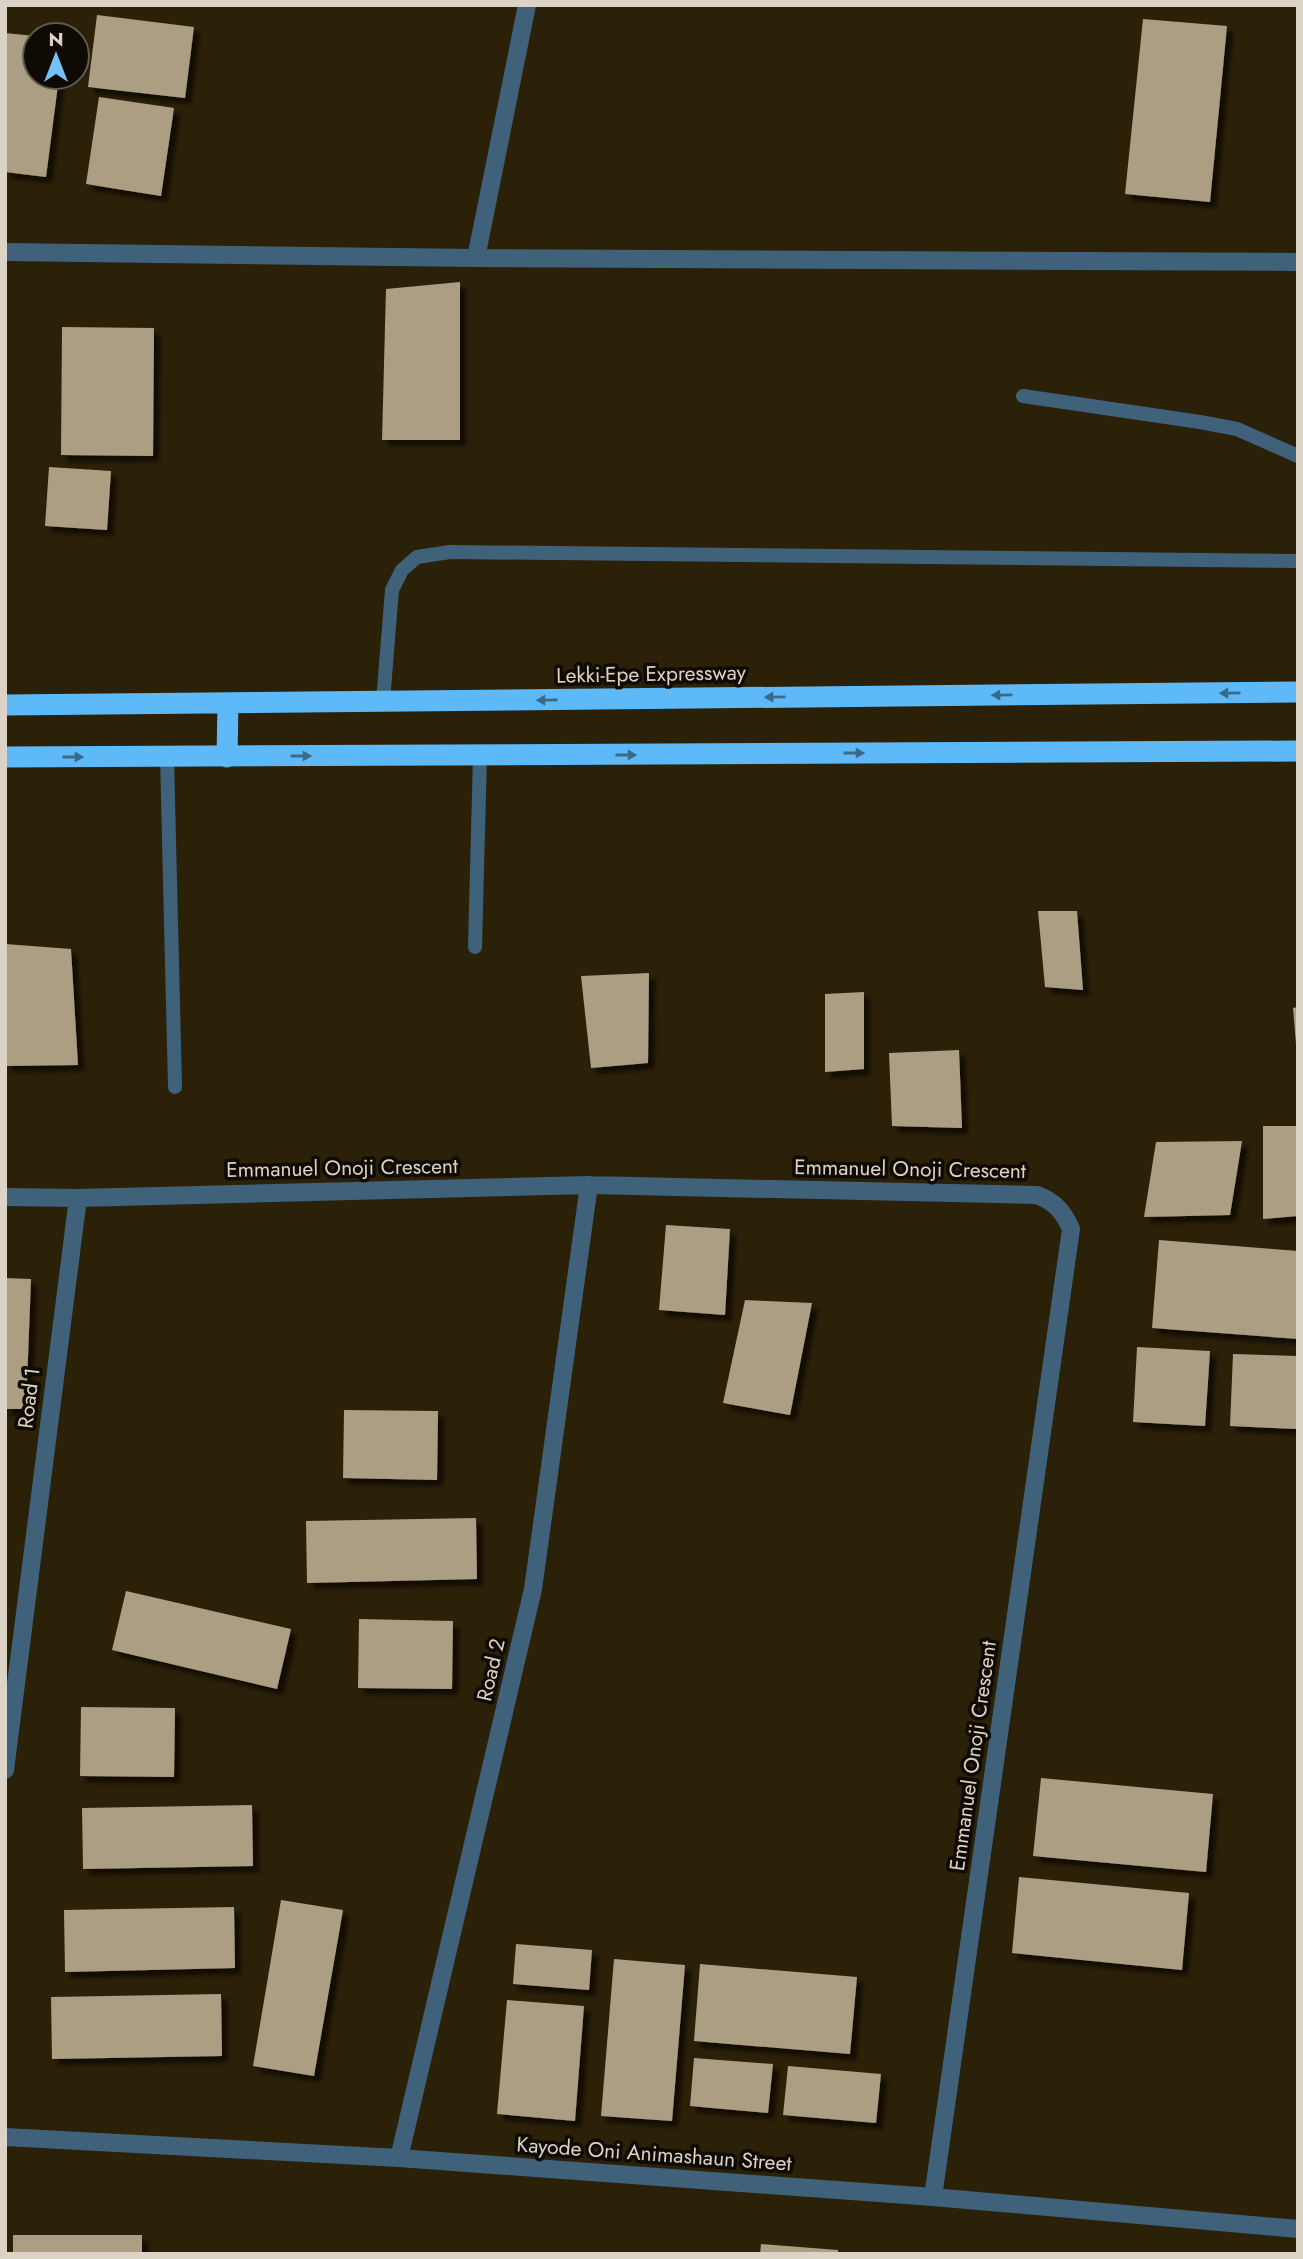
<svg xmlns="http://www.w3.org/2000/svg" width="1303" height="2259" viewBox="0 0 1303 2259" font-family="Jost,sans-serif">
<defs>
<filter id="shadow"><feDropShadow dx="6" dy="6" stdDeviation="2" flood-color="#0009"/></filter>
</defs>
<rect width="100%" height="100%" fill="#2b2008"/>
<!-- building -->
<path fill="#ac9e83" filter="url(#shadow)" d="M 97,15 L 194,27 L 185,98 L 88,87 Z
M 1143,19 L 1227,26 L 1210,202 L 1125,194 Z
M 5,33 L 35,36 L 35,77 L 59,77 L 46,177 L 5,172 Z
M 99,97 L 174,108 L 161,196 L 86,184 Z
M 460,282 L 460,440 L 382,440 L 386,289 Z
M 62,327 L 154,328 L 153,456 L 61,455 Z
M 49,467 L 111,471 L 107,530 L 45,526 Z
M 1038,911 L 1077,911 L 1083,990 L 1045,987 Z
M 5,944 L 71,949 L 78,1065 L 5,1066 Z
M 649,973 L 648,1063 L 591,1068 L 581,976 Z
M 864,992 L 864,1069 L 825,1072 L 825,994 Z
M 1298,1007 L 1298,1044 L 1296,1044 L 1293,1008 Z
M 959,1050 L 962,1128 L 892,1126 L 889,1053 Z
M 1263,1126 L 1298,1126 L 1298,1216 L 1263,1219 Z
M 1242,1141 L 1230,1215 L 1144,1217 L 1156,1142 Z
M 666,1225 L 730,1229 L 725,1315 L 659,1310 Z
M 1159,1240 L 1298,1251 L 1298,1339 L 1152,1328 Z
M 5,1278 L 31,1279 L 26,1409 L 5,1409 Z
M 745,1300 L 812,1303 L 790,1415 L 723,1403 Z
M 1137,1347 L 1210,1351 L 1205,1426 L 1133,1422 Z
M 1233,1354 L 1298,1356 L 1296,1429 L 1230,1426 Z
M 344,1410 L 438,1411 L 437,1480 L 343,1478 Z
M 476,1518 L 477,1579 L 307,1583 L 306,1521 Z
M 126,1591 L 291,1629 L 277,1689 L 112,1650 Z
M 359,1619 L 453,1621 L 452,1689 L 358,1688 Z
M 81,1707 L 175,1708 L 174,1777 L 80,1776 Z
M 1041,1778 L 1213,1794 L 1206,1872 L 1033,1856 Z
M 252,1805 L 253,1866 L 83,1869 L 82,1808 Z
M 1019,1877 L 1189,1893 L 1182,1970 L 1012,1953 Z
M 281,1900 L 343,1910 L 314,2076 L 253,2066 Z
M 234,1907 L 235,1968 L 65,1972 L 64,1910 Z
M 516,1944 L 592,1950 L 589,1990 L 513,1984 Z
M 614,1959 L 685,1965 L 672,2121 L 601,2116 Z
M 700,1964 L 857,1977 L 850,2054 L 694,2041 Z
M 221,1994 L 222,2056 L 52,2059 L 51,1997 Z
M 507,2000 L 584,2006 L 575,2121 L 497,2114 Z
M 694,2058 L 773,2064 L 768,2113 L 690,2106 Z
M 788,2066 L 881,2074 L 876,2123 L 783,2115 Z
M 13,2235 L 142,2235 L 142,2254 L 13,2254 Z
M 761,2244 L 838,2250 L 838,2254 L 760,2254 Z"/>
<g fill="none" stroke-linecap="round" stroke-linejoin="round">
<!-- lane -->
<path stroke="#3f617a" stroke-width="14" d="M 1023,396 L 1200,422 L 1237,429 L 1298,456
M 383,701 L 392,590 L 402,570 L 417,557 L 450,552 L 1298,561
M 167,757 L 175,1087
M 475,947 L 480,755"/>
<!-- street -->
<path stroke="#3f617a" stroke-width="18" d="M 5,252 L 476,258 L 1298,262
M 476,258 L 527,5
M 5,1197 L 78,1198 L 589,1185 L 1037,1195 C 1055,1202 1063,1211 1071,1229 L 933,2197
M 5,1770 L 78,1198
M 5,2137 L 399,2158 L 933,2197 L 1298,2229
M 399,2158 L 533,1589 L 589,1185"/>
<!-- highway -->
<path stroke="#5eb9f8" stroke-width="21" d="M 5,705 L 1298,692
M 5,757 L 1298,751
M 227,757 L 228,703"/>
</g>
<!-- one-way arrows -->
<defs><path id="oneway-solid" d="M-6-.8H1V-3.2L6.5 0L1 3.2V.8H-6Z" transform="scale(1.75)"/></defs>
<g fill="#3a6a8a">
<use href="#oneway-solid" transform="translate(1230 693) rotate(179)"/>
<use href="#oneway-solid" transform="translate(1002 695) rotate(179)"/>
<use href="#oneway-solid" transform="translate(775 697) rotate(179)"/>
<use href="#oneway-solid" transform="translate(547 700) rotate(179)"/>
<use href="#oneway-solid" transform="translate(854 753)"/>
<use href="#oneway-solid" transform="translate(626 755)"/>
<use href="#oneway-solid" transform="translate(301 756)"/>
<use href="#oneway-solid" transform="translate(73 757)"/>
</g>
<g text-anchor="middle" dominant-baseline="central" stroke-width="7" stroke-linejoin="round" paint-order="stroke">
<!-- street labels -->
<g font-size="21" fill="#dbd4c6" stroke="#0f0a03">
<text transform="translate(651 674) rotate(-1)">Lekki-Epe Expressway</text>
<text transform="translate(342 1168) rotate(-1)">Emmanuel Onoji Crescent</text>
<text transform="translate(910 1169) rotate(1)">Emmanuel Onoji Crescent</text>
<text transform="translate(29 1398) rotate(-83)">Road 1</text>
<text transform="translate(491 1670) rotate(-77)">Road 2</text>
<text transform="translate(973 1756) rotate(-82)">Emmanuel Onoji Crescent</text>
<text transform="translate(654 2154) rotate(4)">Kayode Oni Animashaun Street</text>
</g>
</g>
<!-- border -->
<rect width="1303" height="2259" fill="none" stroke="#dbd4c6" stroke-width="14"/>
<!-- north arrow -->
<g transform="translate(56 56)"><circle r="33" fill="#0f0a03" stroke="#615b51" stroke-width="2"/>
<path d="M0-5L12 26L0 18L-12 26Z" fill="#75c0f6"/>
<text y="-10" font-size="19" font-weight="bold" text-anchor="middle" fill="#dbd4c6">N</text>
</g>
</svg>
